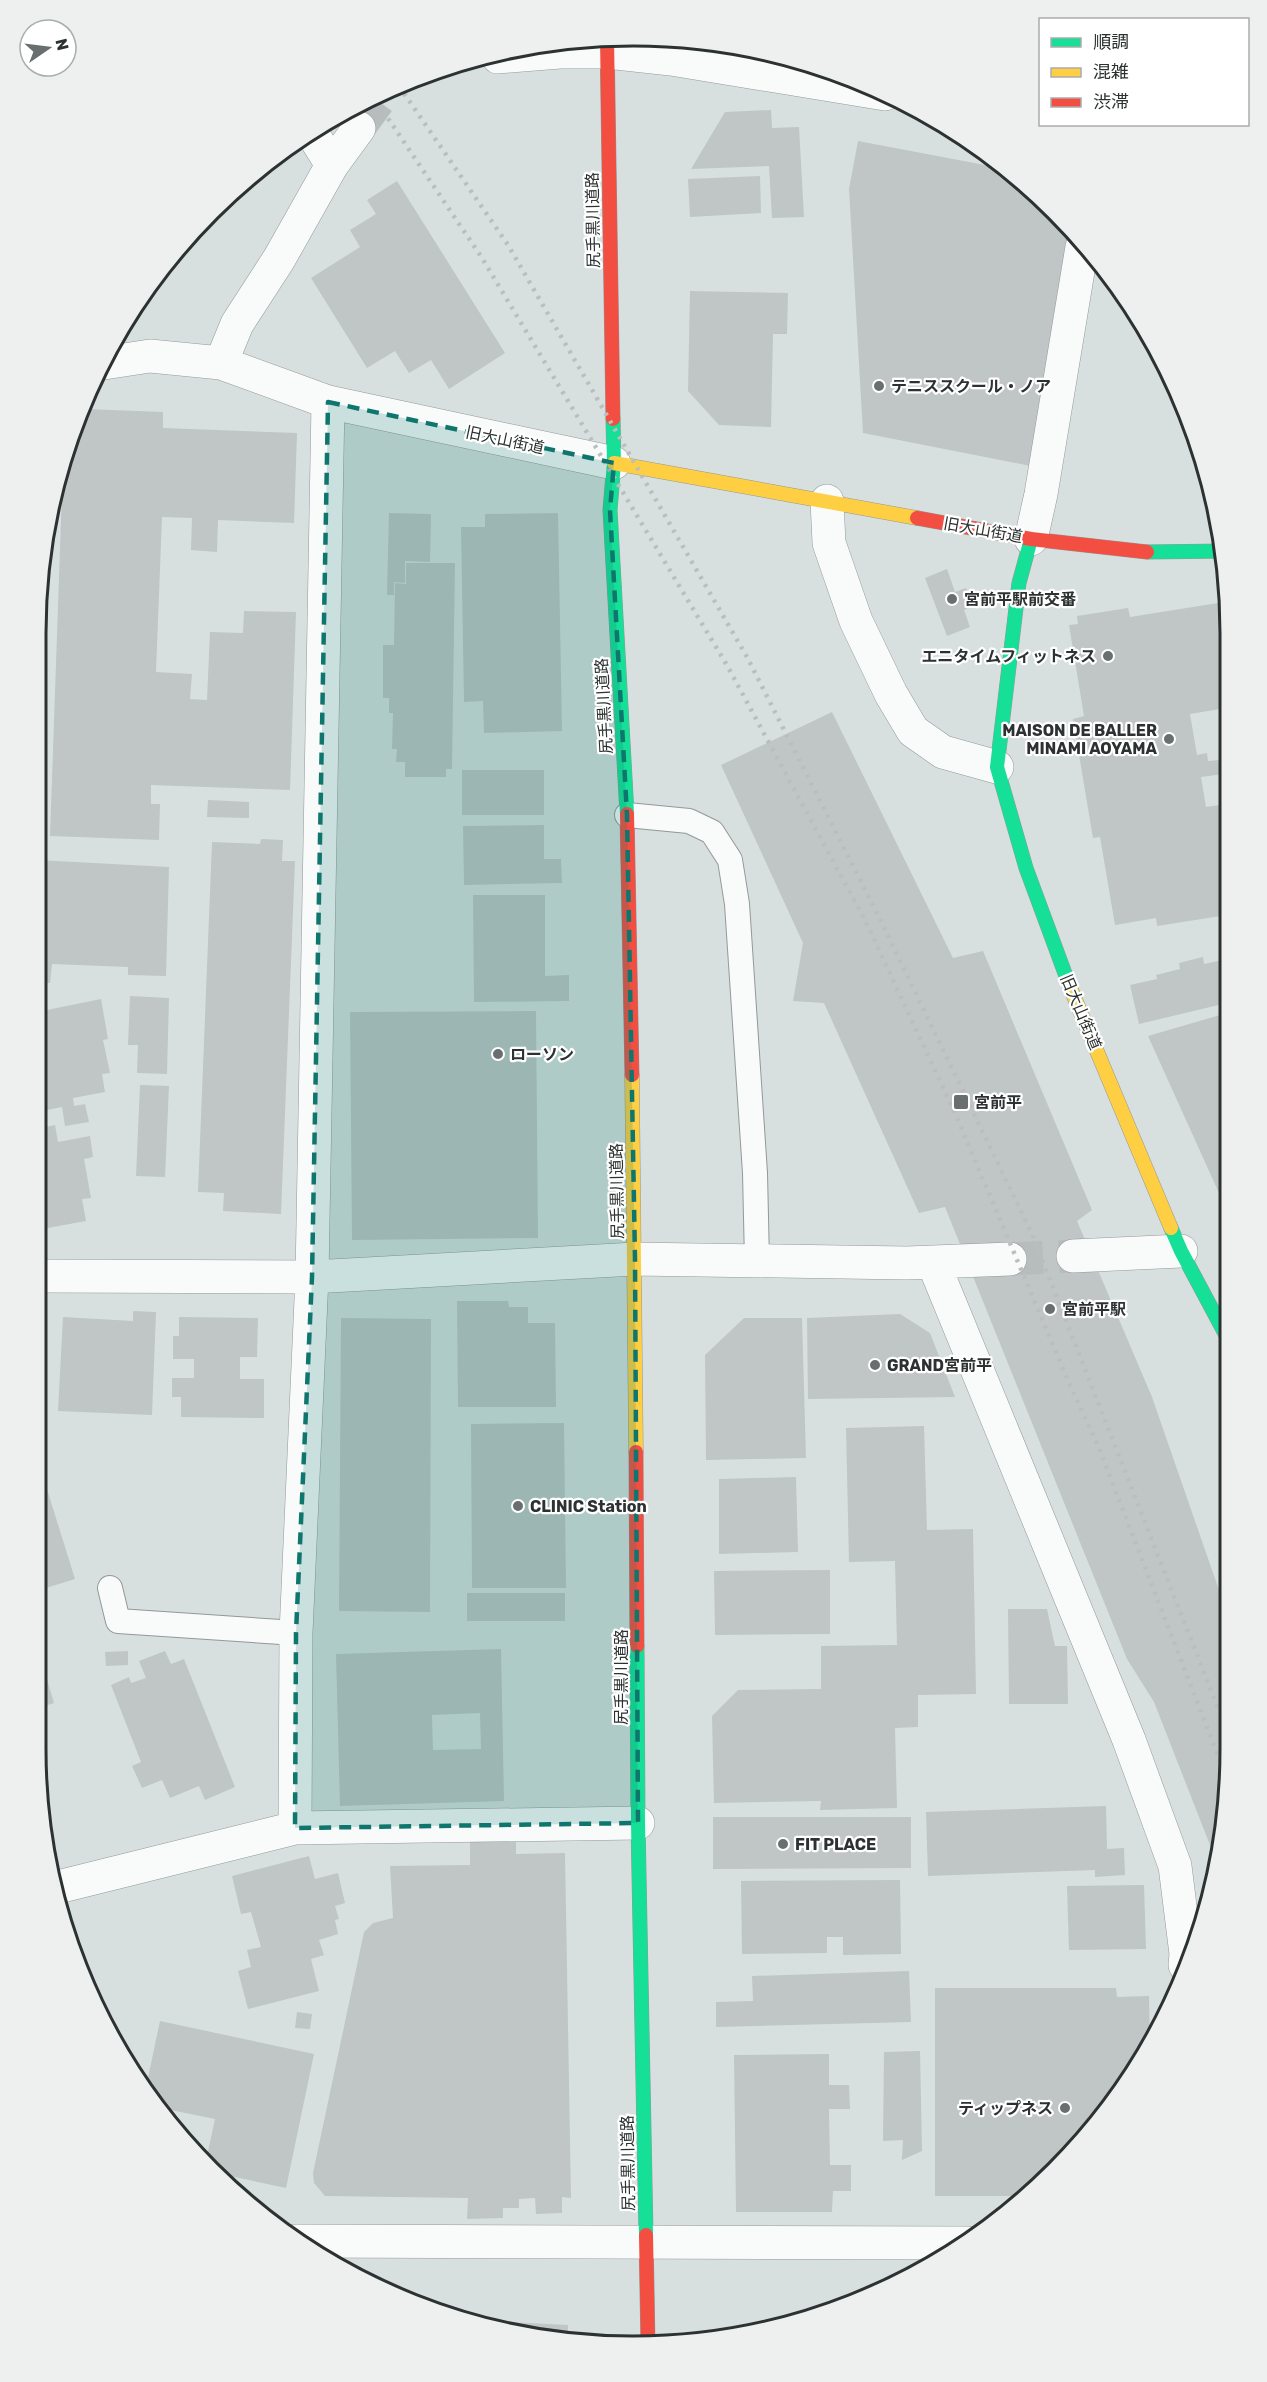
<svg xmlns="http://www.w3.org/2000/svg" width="1267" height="2382" viewBox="0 0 1267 2382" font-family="Rubik,'Noto Sans JP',sans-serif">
<rect width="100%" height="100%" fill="#d8e0df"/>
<!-- building -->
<path fill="#bfc6c5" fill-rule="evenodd" d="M 771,110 L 772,128 L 799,127 L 804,217 L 772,218 L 769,166 L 691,169 L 725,112 Z
M 858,141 L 1006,169 L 1028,185 L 1074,237 L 1031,466 L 863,433 L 849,189 Z
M 760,176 L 761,213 L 690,217 L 688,179 Z
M 397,181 L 505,353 L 449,389 L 431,360 L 409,373 L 395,351 L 367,368 L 311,278 L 360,247 L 350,230 L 376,214 L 367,200 Z
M 690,291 L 788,293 L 787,334 L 773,334 L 771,427 L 719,425 L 688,391 Z
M 85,409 L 163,412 L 163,428 L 297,433 L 294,523 L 218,520 L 217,552 L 191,550 L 192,518 L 162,517 L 156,672 L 192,674 L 190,699 L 207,700 L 210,632 L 243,633 L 244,611 L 296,612 L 290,790 L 151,785 L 151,804 L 160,804 L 159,840 L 50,836 L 63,463 Z
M 389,513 L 431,514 L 430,562 L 405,561 L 405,583 L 394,582 L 394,595 L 387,595 Z
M 558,513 L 562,731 L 484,733 L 483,701 L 464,702 L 461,527 L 485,527 L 485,514 Z
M 406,563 L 455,563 L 452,769 L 446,769 L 446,777 L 405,777 L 405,762 L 396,762 L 397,749 L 392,749 L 393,713 L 389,713 L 389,698 L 383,698 L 383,645 L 394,645 L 395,583 L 406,584 Z
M 947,569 L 955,592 L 966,588 L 973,607 L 964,610 L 970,627 L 947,636 L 925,578 Z
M 1218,603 L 1219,614 L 1226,613 L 1226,708 L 1190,714 L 1197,755 L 1207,753 L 1208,761 L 1220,760 L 1223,774 L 1201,777 L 1206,807 L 1227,804 L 1227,915 L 1157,926 L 1156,918 L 1115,925 L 1100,837 L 1093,838 L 1073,719 L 1084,716 L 1069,625 L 1078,624 L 1077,616 L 1128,608 L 1130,617 Z
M 832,712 L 953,958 L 983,951 L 1092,1210 L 1077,1221 L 1152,1397 L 1229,1619 L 1230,1787 L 1217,1863 L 1154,1702 L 1127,1659 L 945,1207 L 919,1213 L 824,1003 L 793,1001 L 803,943 L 721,765 Z
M 462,770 L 544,770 L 544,815 L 462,815 Z
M 208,800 L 249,802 L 249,818 L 207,817 Z
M 544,825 L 544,859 L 561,859 L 562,883 L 464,885 L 463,826 Z
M 261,839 L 283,840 L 282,861 L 295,861 L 281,1214 L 223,1211 L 224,1193 L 198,1192 L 212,842 L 260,844 Z
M 37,860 L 169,867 L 166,976 L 128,975 L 128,967 L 52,964 L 50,983 L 37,983 Z
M 473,895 L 545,895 L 545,976 L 569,975 L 569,1001 L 474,1002 Z
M 1203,957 L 1204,964 L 1227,959 L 1227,1003 L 1139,1024 L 1130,985 L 1157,979 L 1156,975 L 1180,969 L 1179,963 Z
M 130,996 L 169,998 L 167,1074 L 137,1073 L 138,1045 L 128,1045 Z
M 101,999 L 108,1039 L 103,1040 L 110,1073 L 102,1074 L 105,1092 L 73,1098 L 74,1106 L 85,1104 L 89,1122 L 65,1126 L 62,1107 L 37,1112 L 37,1012 Z
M 536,1011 L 538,1238 L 352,1240 L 350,1012 Z
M 1227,1013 L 1228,1213 L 1148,1036 Z
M 140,1085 L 169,1086 L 165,1177 L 136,1176 Z
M 55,1125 L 58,1142 L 90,1136 L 93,1157 L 84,1159 L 91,1198 L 82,1199 L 86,1221 L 37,1230 L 37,1129 Z
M 457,1301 L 508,1301 L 509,1307 L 528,1307 L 528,1323 L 555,1323 L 556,1407 L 458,1407 Z
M 133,1311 L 156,1312 L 152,1415 L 58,1411 L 63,1317 L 133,1321 Z
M 900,1314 L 930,1333 L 955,1397 L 808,1399 L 807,1318 Z
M 179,1317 L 258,1318 L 257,1357 L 240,1357 L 240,1379 L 264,1379 L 264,1418 L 181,1417 L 181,1397 L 172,1397 L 172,1378 L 194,1378 L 194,1359 L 173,1359 L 173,1336 L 179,1336 Z
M 341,1318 L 431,1319 L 430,1612 L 339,1611 Z
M 744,1318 L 802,1318 L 806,1458 L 706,1460 L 705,1355 Z
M 564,1423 L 566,1588 L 472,1588 L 471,1424 Z
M 924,1426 L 927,1530 L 973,1529 L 976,1694 L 918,1695 L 918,1727 L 895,1728 L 897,1808 L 820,1810 L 821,1801 L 714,1803 L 712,1716 L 738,1690 L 821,1689 L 821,1646 L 897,1645 L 895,1561 L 849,1562 L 846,1428 Z
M 36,1454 L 75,1579 L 36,1591 Z
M 796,1477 L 798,1552 L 719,1554 L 719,1479 Z
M 830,1570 L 830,1634 L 715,1635 L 714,1571 Z
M 467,1593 L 565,1593 L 565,1621 L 467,1621 Z
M 1008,1609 L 1047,1609 L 1055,1646 L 1067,1646 L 1068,1704 L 1009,1704 Z
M 501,1649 L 504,1801 L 340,1806 L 336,1654 ZM 480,1713 L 481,1749 L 433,1750 L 432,1715 Z
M 128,1651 L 128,1665 L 106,1666 L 105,1652 Z
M 165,1651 L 171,1664 L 184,1659 L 235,1787 L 205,1800 L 199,1786 L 170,1798 L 162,1780 L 142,1788 L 132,1766 L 141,1762 L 111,1685 L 129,1677 L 131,1683 L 146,1678 L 139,1661 Z
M 44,1669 L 54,1703 L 36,1709 L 36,1671 Z
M 1106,1806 L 1107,1849 L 1124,1848 L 1125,1875 L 1095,1877 L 1095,1870 L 928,1876 L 926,1812 Z
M 713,1817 L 911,1817 L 911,1868 L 713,1869 Z
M 516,1841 L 516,1854 L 565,1853 L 571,2198 L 562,2197 L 562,2213 L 536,2214 L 535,2198 L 519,2199 L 519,2208 L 503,2208 L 503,2218 L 467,2219 L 468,2198 L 325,2196 L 314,2183 L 313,2173 L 364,1932 L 373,1923 L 393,1918 L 390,1866 L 470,1865 L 470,1842 Z
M 309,1856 L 315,1879 L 338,1873 L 345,1903 L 335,1906 L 339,1919 L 335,1920 L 338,1934 L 319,1940 L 324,1955 L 311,1959 L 319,1991 L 248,2009 L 238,1971 L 251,1967 L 247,1950 L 261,1947 L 251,1912 L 241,1914 L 232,1876 Z
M 900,1880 L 901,1954 L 843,1955 L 843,1937 L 827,1937 L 827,1953 L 742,1954 L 741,1881 Z
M 1144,1885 L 1146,1949 L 1069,1950 L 1067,1886 Z
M 909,1971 L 911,2022 L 716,2027 L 716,2002 L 753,2001 L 752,1976 Z
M 935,1988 L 1116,1988 L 1117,1997 L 1149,1996 L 1150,2048 L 1107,2113 L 1029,2196 L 935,2196 Z
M 297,2012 L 312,2014 L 310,2029 L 295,2028 Z
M 160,2021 L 314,2054 L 286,2188 L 216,2173 L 206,2161 L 215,2119 L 156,2107 L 146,2087 Z
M 920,2051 L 922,2151 L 902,2160 L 903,2140 L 883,2141 L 884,2052 Z
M 829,2054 L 829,2085 L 849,2085 L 850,2109 L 829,2109 L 830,2165 L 851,2165 L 851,2191 L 833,2191 L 832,2212 L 736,2212 L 734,2055 Z
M 465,2320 L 568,2325 L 568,2340 L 479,2326 Z"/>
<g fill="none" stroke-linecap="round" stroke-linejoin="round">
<!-- street-tunnel -->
<path stroke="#b6bdbc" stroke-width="33" stroke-dasharray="33 16" stroke-linecap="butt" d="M 359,128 L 386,91
M 1010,1259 L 1073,1256"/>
<!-- lane casing -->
<g stroke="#939898" stroke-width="26">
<path id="lane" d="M 627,815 L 689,821 L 712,832 L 730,860 L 737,904 L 755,1173 L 757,1261
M 110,1588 L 118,1621 L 296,1633"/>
</g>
<!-- street casing -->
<g stroke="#939898" stroke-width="34">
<path id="street" d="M 496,54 L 498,57 L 560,52 L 607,52 L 671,59 L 885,94
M 312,133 L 332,165
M 104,363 L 150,356 L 221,363 L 328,402 L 614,463
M 221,363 L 237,324 L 279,259 L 332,165 L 359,128
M 827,501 L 829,543 L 856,621 L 891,694 L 913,731 L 943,752 L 997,767
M 1031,539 L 1041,494 L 1082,247
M 1073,1256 L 1181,1251
M 933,1262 L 1129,1740 L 1175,1866 L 1186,1954 L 1185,1965
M 37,1276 L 312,1277 L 635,1259 L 907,1263 L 1010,1259
M 295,1828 L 296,1633 L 312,1277 L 328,402
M 54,1888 L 295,1828 L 638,1823
M 296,2241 L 968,2243"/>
</g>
<!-- fast casing -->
<g stroke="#939898" stroke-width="15">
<path id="fast" d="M 613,419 L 614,463 L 610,510 L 627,814
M 1031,539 L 1019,583 L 997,767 L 1026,868 L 1070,987
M 1147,552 L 1225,551
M 1171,1228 L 1181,1251 L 1228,1339
M 637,1646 L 638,1823 L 646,2235"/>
</g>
<!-- slow casing -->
<g stroke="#939898" stroke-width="15">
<path id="slow" d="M 614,463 L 917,518
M 1070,987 L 1171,1228
M 632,1075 L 636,1452"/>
</g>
<!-- jam casing -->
<g stroke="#939898" stroke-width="15">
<path id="jam" d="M 607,38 L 613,419
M 917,518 L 1031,539 L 1147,552
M 627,814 L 632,1075
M 636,1452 L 637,1646
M 646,2235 L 648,2345"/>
</g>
<!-- lane -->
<use href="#lane" stroke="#f9fafa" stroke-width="24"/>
<!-- street -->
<use href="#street" stroke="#f9fafa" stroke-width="33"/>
<!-- fast -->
<use href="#fast" stroke="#16e098" stroke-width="14"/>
<!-- slow -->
<use href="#slow" stroke="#ffcf43" stroke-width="14"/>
<!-- jam -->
<use href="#jam" stroke="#f24e42" stroke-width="14"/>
<!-- rail -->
<path stroke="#bcbebe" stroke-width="4.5" stroke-dasharray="3 6" stroke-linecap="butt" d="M 399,86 L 508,245 L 747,657 L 879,917 L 1032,1234 L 1230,1739
M 373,96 L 482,258 L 728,667 L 867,924 L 958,1120 L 1069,1383 L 1099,1448 L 1230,1787"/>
</g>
<!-- marked area -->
<path fill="#0f766e" fill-opacity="0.2" stroke="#0f766e" stroke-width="4.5" stroke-dasharray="12 8" stroke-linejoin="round" d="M 328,402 L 614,463 L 610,510 L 627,815 L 635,1259 L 638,1823 L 295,1828 L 296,1633 L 312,1277 Z"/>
<!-- markers -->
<g fill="#686f6e" stroke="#fff" stroke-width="2">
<circle cx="879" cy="386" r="6"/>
<circle cx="952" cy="599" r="6"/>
<circle cx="1108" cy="656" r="6"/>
<circle cx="1169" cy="739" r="6"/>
<circle cx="498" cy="1054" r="6"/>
<rect x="953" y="1094" width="16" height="16" rx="3"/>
<circle cx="1050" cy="1309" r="6"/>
<circle cx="875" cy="1365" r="6"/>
<circle cx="518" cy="1506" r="6"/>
<circle cx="783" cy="1844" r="6"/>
<circle cx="1065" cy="2108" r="6"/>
</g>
<g text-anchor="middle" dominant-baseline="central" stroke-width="4.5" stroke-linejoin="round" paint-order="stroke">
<!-- street labels -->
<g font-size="16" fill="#2c3231" stroke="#fff">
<text transform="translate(593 220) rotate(-91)">尻手黒川道路</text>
<text transform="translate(505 440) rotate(12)">旧大山街道</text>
<text transform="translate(983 530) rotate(10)">旧大山街道</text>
<text transform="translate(604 706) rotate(-93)">尻手黒川道路</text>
<text transform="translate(1081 1012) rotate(67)">旧大山街道</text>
<text transform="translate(617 1191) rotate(-91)">尻手黒川道路</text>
<text transform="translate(621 1677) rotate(-90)">尻手黒川道路</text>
<text transform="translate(628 2163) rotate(-91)">尻手黒川道路</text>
</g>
<!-- poi labels -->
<g font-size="16" font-weight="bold" fill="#2c3231" stroke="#fff" text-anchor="start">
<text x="891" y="386">テニススクール・ノア</text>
<text x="964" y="599">宮前平駅前交番</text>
<text x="1096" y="656" text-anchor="end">エニタイムフィットネス</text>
<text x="1157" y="730" text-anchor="end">MAISON DE BALLER<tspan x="1157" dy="18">MINAMI AOYAMA</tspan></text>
<text x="510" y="1054">ローソン</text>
<text x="974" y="1102">宮前平</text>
<text x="1062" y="1309">宮前平駅</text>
<text x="887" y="1365">GRAND宮前平</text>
<text x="530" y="1506">CLINIC Station</text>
<text x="795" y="1844">FIT PLACE</text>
<text x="1053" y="2108" text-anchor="end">ティップネス</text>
</g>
</g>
<!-- crop -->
<path d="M0 0H1267V2382H0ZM633 46H633A587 587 0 0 1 1220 633V1749A587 587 0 0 1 633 2336H633A587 587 0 0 1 46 1749V633A587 587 0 0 1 633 46Z" fill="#eeefef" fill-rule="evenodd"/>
<path fill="none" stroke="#2c3231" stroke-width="3" d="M633 46H633A587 587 0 0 1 1220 633V1749A587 587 0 0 1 633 2336H633A587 587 0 0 1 46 1749V633A587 587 0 0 1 633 46Z"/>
<!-- legend -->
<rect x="1039" y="18" width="210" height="108" fill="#ffffff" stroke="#abadad" stroke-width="1.5"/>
<rect x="1051" y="38" width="30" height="9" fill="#16e098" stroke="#abadad" stroke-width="1.5"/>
<text x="1093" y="48" font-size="18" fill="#2c3231">順調</text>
<rect x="1051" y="68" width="30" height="9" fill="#ffcf43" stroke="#abadad" stroke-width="1.5"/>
<text x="1093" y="78" font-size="18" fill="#2c3231">混雑</text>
<rect x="1051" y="98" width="30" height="9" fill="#f24e42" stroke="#abadad" stroke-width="1.5"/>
<text x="1093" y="108" font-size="18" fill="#2c3231">渋滞</text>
<!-- north arrow -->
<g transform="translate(48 48) rotate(76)"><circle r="28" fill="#ffffff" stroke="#abadad" stroke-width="1.5"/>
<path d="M0-4.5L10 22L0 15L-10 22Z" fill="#686f6e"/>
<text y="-9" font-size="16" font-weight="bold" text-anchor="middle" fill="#2c3231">N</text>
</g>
</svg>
